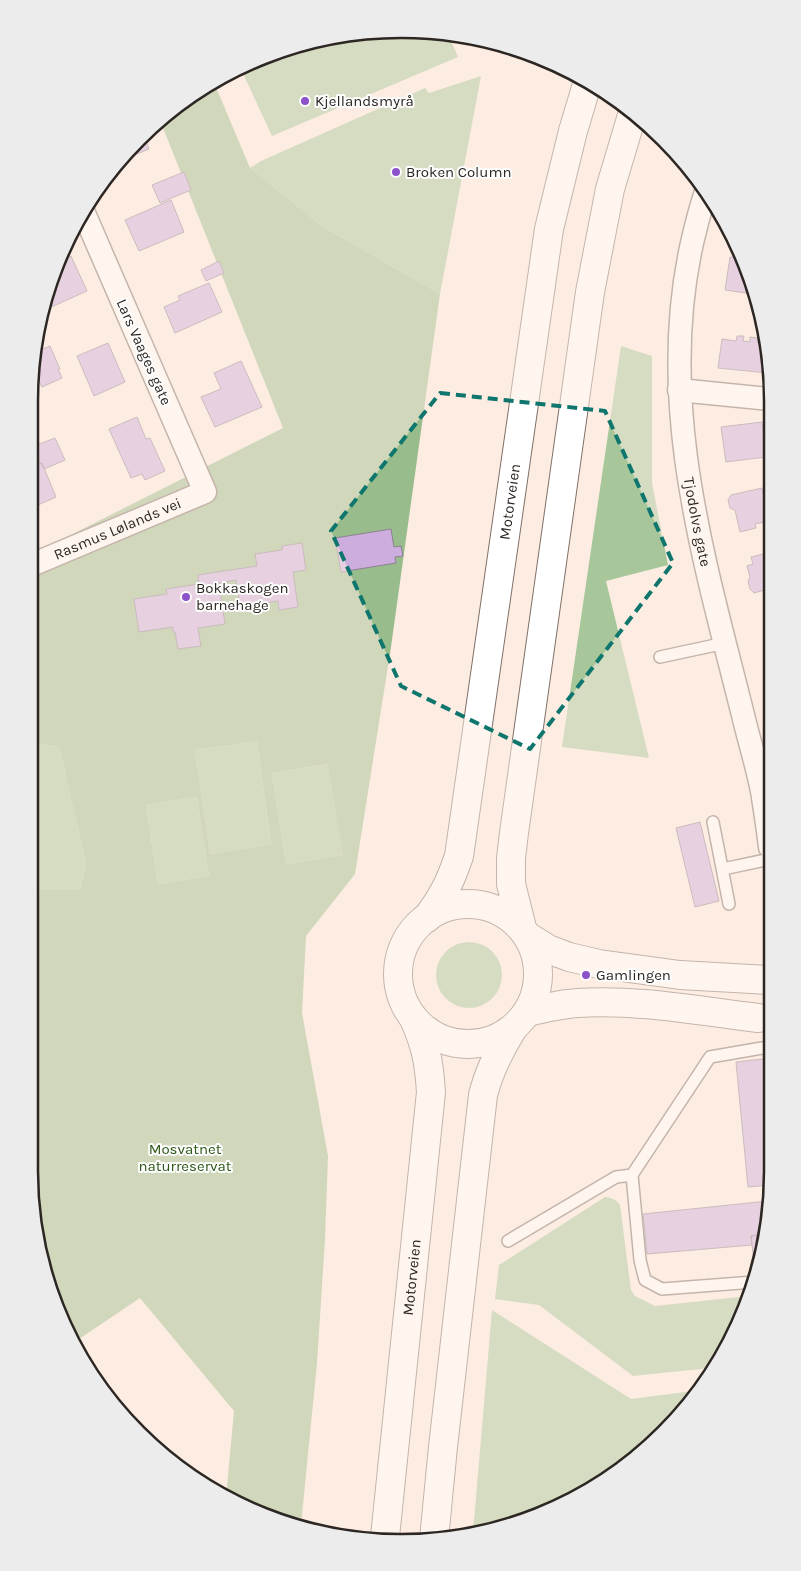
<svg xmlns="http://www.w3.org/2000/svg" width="801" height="1571" viewBox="0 0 801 1571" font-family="Karla,sans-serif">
<rect width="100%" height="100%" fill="#fdece1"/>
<!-- green -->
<path fill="#a7c79b" d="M 425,30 L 448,33 L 458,57 L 272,136 L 240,67 L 281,49 L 352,32 Z
M 481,76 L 440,294 L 322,226 L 250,168 L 261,161 L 425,88 L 429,93 Z
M 621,346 L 652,356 L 652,483 L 668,565 L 606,581 L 649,758 L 562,747 Z
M 257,741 L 271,846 L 210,854 L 195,750 Z
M 40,744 L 59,746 L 86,864 L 80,890 L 29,890 L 29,747 Z
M 329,764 L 343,855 L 286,864 L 272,773 Z
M 197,797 L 209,876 L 158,884 L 146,805 Z
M436 975a33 33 0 1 1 66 0a33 33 0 1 1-66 0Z
M 605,1197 C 612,1198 616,1199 620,1205 L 631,1290 L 635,1296 L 655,1306 L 749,1296 L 734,1335 L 710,1368 L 633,1376 L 539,1305 L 495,1299 L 499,1265 Z
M 492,1310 L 631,1399 L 693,1391 L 664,1433 L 565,1504 L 473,1532 Z"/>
<!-- forest -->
<path fill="#99bc8c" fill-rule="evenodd" d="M 213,80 L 250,168 L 322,226 L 440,294 L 391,647 L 355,874 L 306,936 L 302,1013 L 328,1156 L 325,1239 L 317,1363 L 301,1525 L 226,1497 L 234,1411 L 140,1298 L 76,1341 L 49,1290 L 29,1170 L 29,890 L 80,890 L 86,864 L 59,746 L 40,744 L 29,747 L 29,556 L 283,428 L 159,118 ZM 257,741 L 271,845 L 210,854 L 195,750 ZM 328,764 L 343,855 L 286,864 L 272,773 ZM 197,797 L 209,876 L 158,884 L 146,805 Z"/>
<!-- building -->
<path fill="#ccadde" stroke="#8b8290" d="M 143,134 L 149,149 L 120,161 L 119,160 Z
M 184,172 L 191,190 L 160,203 L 152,185 Z
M 171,200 L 184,232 L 139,251 L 125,220 Z
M 71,256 L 87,291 L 40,312 L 57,262 Z
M 730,257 L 744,258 L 753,294 L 725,290 Z
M 219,261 L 224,273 L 206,281 L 201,270 Z
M 209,283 L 222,312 L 175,333 L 164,307 L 180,300 L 178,296 Z
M 737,336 L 744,336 L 743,341 L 750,342 L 750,337 L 758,338 L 757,342 L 767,343 L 769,352 L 768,373 L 718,368 L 722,339 L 736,341 Z
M 108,343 L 125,382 L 94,396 L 77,356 Z
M 50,346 L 60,369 L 58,369 L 62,378 L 42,387 L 31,366 L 33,353 Z
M 241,361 L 262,407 L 215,427 L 201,397 L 221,389 L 214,373 Z
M 137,417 L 146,439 L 150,438 L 165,471 L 145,480 L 142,474 L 131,478 L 109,429 Z
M 762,422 L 766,457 L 726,462 L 721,427 Z
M 55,438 L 65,460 L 44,469 L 39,461 L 29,465 L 29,448 Z
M 42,463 L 56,497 L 29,509 L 29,468 Z
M 762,488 L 769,521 L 755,524 L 756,528 L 740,532 L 735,510 L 730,508 L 728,500 L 731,495 Z
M 391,529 L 394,547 L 401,546 L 403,556 L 395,557 L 396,563 L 341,572 L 335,538 Z
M 302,543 L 306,570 L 293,572 L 298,607 L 279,610 L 278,601 L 240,606 L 236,580 L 219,583 L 225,624 L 198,628 L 201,646 L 178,649 L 175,632 L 173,632 L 173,627 L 139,632 L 134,599 L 167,594 L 166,589 L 199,584 L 198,575 L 257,566 L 255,554 L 282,550 L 282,546 Z
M 767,553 L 770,560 L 770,594 L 768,589 L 754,593 L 750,589 L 748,581 L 750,577 L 747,566 L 753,564 L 751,557 Z
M 770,626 L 770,652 L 764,627 Z
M 700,822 L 719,901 L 695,907 L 676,828 Z
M 771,1058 L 771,1185 L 748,1187 L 736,1062 Z
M 771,1185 L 765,1234 L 751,1236 L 752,1245 L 647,1254 L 643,1214 L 768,1201 L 766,1186 Z
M 765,1234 L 760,1266 L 758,1270 L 755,1271 L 751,1236 Z"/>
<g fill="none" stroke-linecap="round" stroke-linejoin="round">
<!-- lane casing -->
<g stroke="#7f7067" stroke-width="14">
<path id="lane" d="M 660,657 L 725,643
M 713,822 L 729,904
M 723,869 L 770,859
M 632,1175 L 640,1260 L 645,1280 L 662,1289 L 754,1282
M 508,1241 L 616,1177 L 632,1175 L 710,1057 L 762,1048 L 771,1048"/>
</g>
<!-- street casing -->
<g stroke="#7f7067" stroke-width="25">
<g id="street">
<path id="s1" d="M 706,192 C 700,209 696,226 692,243 C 656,404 704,559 743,715 C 749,740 757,766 762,791 C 765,810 768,829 770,847"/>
<path d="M 679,390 L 769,399"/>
<path id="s2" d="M 29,566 L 205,492 L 83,211"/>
</g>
</g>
<!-- highway casing -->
<g stroke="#7f7067" stroke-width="30">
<g id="highway">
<circle cx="468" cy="974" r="70"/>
<path id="s3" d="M 427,918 C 444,895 450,882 459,856 L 549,229 L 573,131 L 588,81"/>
<path d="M 522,928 L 511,884 L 511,858 L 514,833 L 590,292 L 610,189 L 633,112"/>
<path d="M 527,936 L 548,949 L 569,957 L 599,964 L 680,975 L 768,980"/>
<path d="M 528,1012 C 544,1008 561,1004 578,1003 C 637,999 699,1011 758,1018"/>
<path id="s4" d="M 385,1537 L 431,1092 C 429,1062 426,1046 414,1019"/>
<path d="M 434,1539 L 443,1447 L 483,1095 C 489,1071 499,1051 512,1030"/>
</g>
</g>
<!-- lane -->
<use href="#lane" stroke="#fff" stroke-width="11"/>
<!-- street -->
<use href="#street" stroke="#fff" stroke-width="22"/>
<!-- highway -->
<use href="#highway" stroke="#fff" stroke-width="28"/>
</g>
<!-- marked area -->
<path d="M0 0H801V1571H0ZM 440,393 L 605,411 L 673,563 L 530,749 L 401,686 L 331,531 Z" fill="#fdece1" fill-opacity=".55" fill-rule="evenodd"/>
<path fill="none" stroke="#0f766e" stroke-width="4" stroke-dasharray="10 6" stroke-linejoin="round" d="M 440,393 L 605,411 L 673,563 L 530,749 L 401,686 L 331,531 Z"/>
<!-- markers -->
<g fill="#8b52c9" stroke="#fdfdfd" stroke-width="2">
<circle cx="305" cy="101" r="5"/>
<circle cx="396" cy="172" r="5"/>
<circle cx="186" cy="597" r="5"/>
<circle cx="586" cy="975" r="5"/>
</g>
<g text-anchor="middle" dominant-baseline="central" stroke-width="4" stroke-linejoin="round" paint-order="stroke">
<!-- poi labels -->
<g font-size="15" fill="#2d2723" stroke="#fdfdfd" text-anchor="start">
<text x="315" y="101">Kjellandsmyrå</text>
<text x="406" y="172">Broken Column</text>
<text x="196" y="588">Bokkaskogen<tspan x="196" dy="17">barnehage</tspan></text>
<text x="596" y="975">Gamlingen</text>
</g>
<!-- street labels -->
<g font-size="15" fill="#2d2723" stroke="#fdfdfd">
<text transform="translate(144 352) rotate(66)">Lars Vaages gate</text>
<text stroke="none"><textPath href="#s3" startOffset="428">Motorveien</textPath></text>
<text stroke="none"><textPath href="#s1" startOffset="334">Tjodolvs gate</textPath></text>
<text stroke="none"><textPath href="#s2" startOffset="96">Rasmus Lølands vei</textPath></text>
<text stroke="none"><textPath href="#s4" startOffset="261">Motorveien</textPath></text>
</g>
<!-- park labels -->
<g font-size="15" fill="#2c5716" stroke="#fdfdfd">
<text x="185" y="1149">Mosvatnet<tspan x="185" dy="17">naturreservat</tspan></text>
</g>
</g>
<!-- crop -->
<path d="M0 0H801V1571H0ZM401 38H401A363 363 0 0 1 764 401V1171A363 363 0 0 1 401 1534H401A363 363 0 0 1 38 1171V401A363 363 0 0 1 401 38Z" fill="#ececec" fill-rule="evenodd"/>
<path fill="none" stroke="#2d2723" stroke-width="2.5" d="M401 38H401A363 363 0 0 1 764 401V1171A363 363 0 0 1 401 1534H401A363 363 0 0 1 38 1171V401A363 363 0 0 1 401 38Z"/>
</svg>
